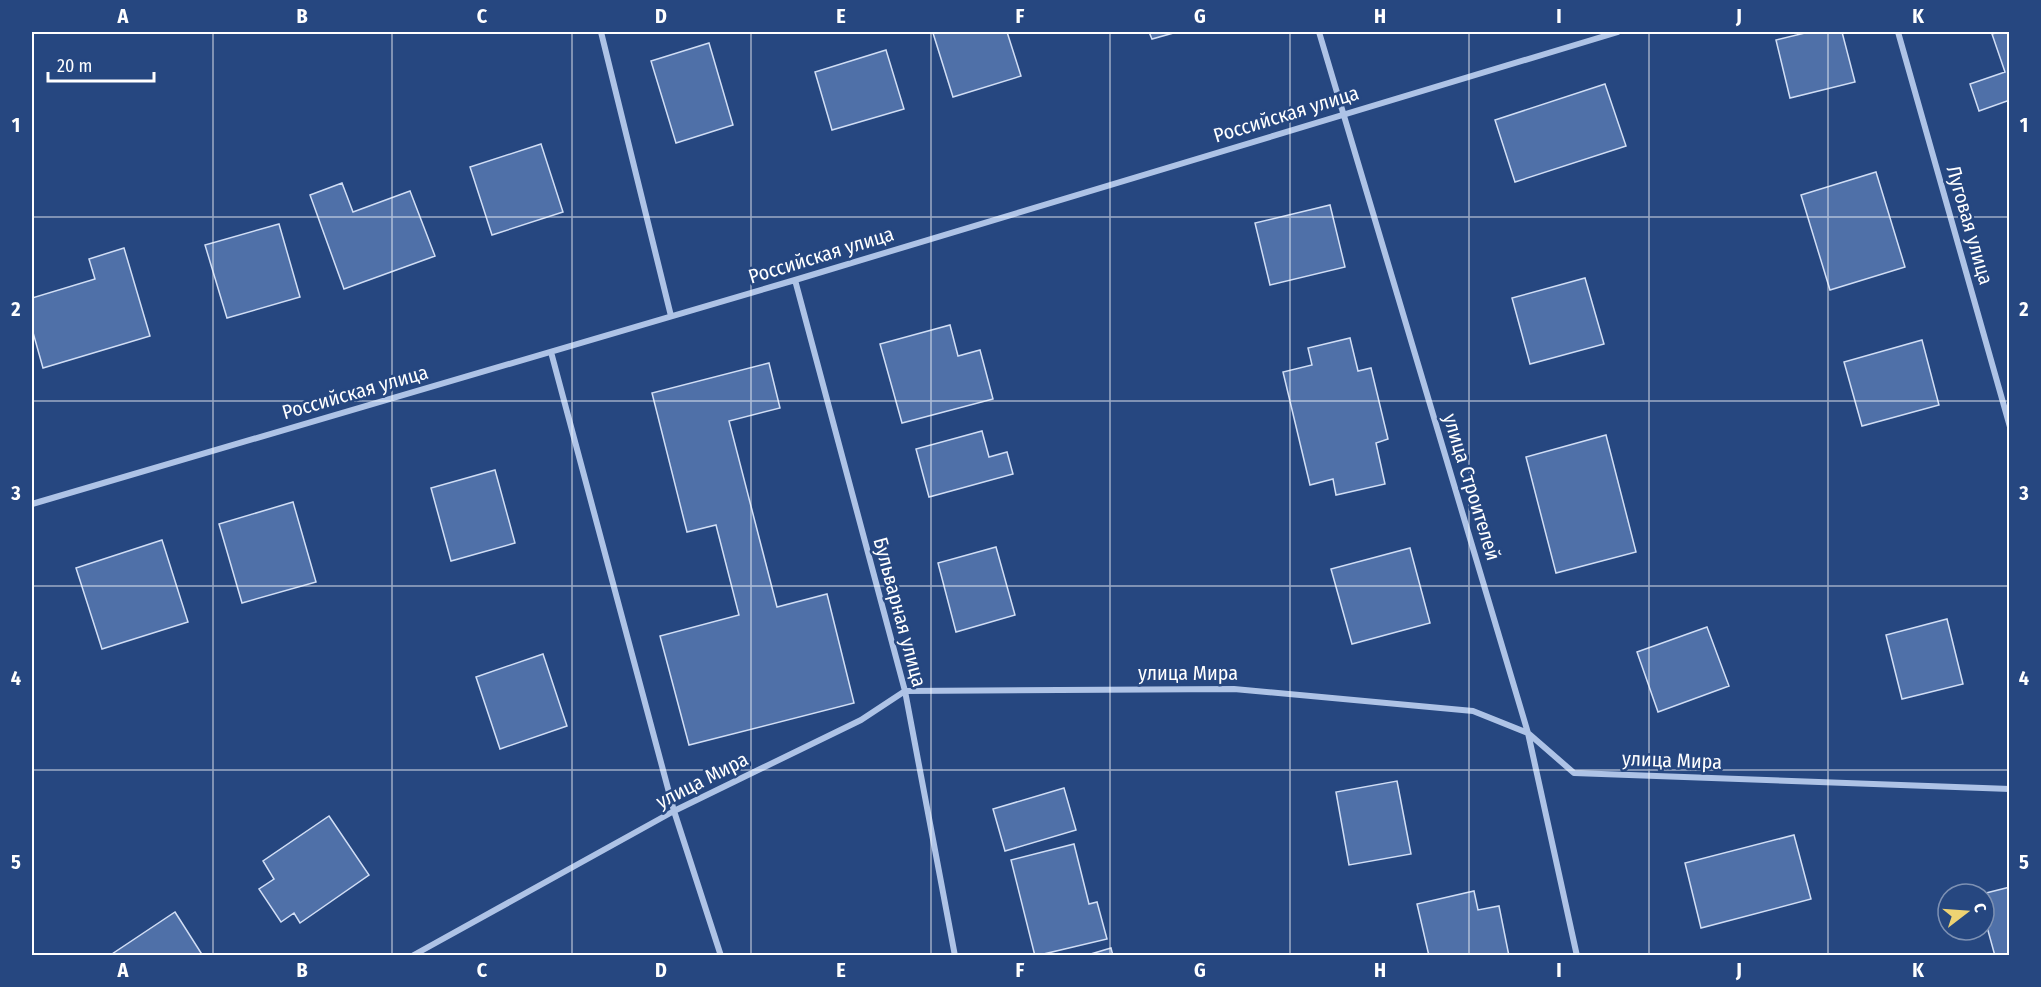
<svg xmlns="http://www.w3.org/2000/svg" width="2041" height="987" viewBox="0 0 2041 987" font-family="'Fira Sans Condensed',sans-serif">
<rect width="100%" height="100%" fill="#264780"/>
<!-- building -->
<path fill="#4f70a8" stroke="#d1def5" stroke-width="1.5" d="M 938,32 L 1007,32 L 1021,76 L 953,97 L 933,33 Z
M 1149,32 L 1177,32 L 1152,39 Z
M 1809,32 L 1842,32 L 1855,82 L 1790,98 L 1776,40 Z
M 1999,32 L 2010,32 L 2010,100 L 1979,111 L 1970,84 L 2005,72 L 1992,34 Z
M 709,43 L 733,125 L 676,143 L 651,61 Z
M 886,50 L 904,109 L 832,130 L 815,72 Z
M 1605,84 L 1626,146 L 1515,182 L 1495,120 Z
M 541,144 L 563,212 L 492,235 L 470,167 Z
M 1876,172 L 1905,267 L 1830,290 L 1801,195 Z
M 342,183 L 353,212 L 410,191 L 435,256 L 344,289 L 310,195 Z
M 1330,205 L 1345,267 L 1270,285 L 1255,223 Z
M 279,224 L 300,297 L 227,318 L 205,245 Z
M 124,248 L 150,336 L 43,368 L 32,329 L 32,298 L 95,279 L 89,259 Z
M 1585,278 L 1604,344 L 1530,364 L 1512,298 Z
M 950,325 L 958,356 L 980,350 L 993,399 L 902,423 L 880,344 Z
M 1350,338 L 1358,371 L 1371,368 L 1388,439 L 1376,443 L 1385,484 L 1336,495 L 1333,479 L 1310,485 L 1283,372 L 1312,365 L 1308,348 Z
M 1922,340 L 1939,405 L 1862,426 L 1844,362 Z
M 769,363 L 780,408 L 729,421 L 777,607 L 827,594 L 854,703 L 689,745 L 660,636 L 739,615 L 716,525 L 687,532 L 652,393 Z
M 982,431 L 989,457 L 1007,452 L 1013,474 L 929,497 L 916,449 Z
M 1606,435 L 1636,552 L 1556,573 L 1526,457 Z
M 495,470 L 515,543 L 451,561 L 431,488 Z
M 293,502 L 316,582 L 242,603 L 219,524 Z
M 162,540 L 188,622 L 102,649 L 76,568 Z
M 996,547 L 1015,615 L 956,632 L 938,563 Z
M 1410,548 L 1430,623 L 1352,644 L 1331,569 Z
M 1947,619 L 1963,684 L 1902,699 L 1886,635 Z
M 1707,627 L 1729,686 L 1658,712 L 1637,652 Z
M 543,654 L 567,726 L 500,749 L 476,677 Z
M 1397,781 L 1411,854 L 1349,865 L 1336,792 Z
M 1064,788 L 1076,830 L 1005,851 L 993,809 Z
M 329,816 L 369,875 L 300,923 L 294,913 L 281,922 L 259,889 L 274,879 L 263,861 Z
M 1794,835 L 1811,899 L 1701,928 L 1685,863 Z
M 1074,844 L 1089,904 L 1097,902 L 1107,939 L 1035,956 L 1011,860 Z
M 2010,887 L 2010,956 L 1995,956 L 1984,916 L 1984,894 L 1982,894 Z
M 1474,891 L 1478,910 L 1499,906 L 1509,956 L 1429,956 L 1417,904 Z
M 175,912 L 203,956 L 109,956 Z
M 1111,948 L 1113,956 L 1084,956 Z"/>
<g fill="none" stroke-linecap="round" stroke-linejoin="round">
<!-- minor -->
<path stroke="#aec3e6" stroke-width="6" d="M 601,32 L 671,316
M 1319,32 L 1528,733 L 1577,956
M 1898,32 L 2010,427
M 795,280 L 905,691 L 955,956
M 551,352 L 674,811 L 721,956
M 32,504 L 795,280 L 1618,32
M 412,956 L 674,811 L 861,720 L 905,691 L 1234,689 L 1473,711 L 1528,733 L 1574,773 L 2010,789"/>
</g>
<!-- grid -->
<path fill="none" stroke="#fff" stroke-width="1.5" stroke-opacity="0.55" d="M 213,32 L 213,956M 392,32 L 392,956M 572,32 L 572,956M 751,32 L 751,956M 931,32 L 931,956M 1110,32 L 1110,956M 1290,32 L 1290,956M 1469,32 L 1469,956M 1649,32 L 1649,956M 1828,32 L 1828,956M 32,217 L 2010,217M 32,401 L 2010,401M 32,586 L 2010,586M 32,770 L 2010,770"/>
<g text-anchor="middle" dominant-baseline="central" stroke-width="5" stroke-linejoin="round" paint-order="stroke">
<!-- street labels -->
<g font-size="20" fill="#fff" stroke="#264780">
<text transform="translate(1286 114) rotate(-17)">Российская улица</text>
<text transform="translate(1970 225) rotate(74)">Луговая улица</text>
<text transform="translate(821 255) rotate(-17)">Российская улица</text>
<text transform="translate(355 392) rotate(-16)">Российская улица</text>
<text transform="translate(1472 487) rotate(73)">улица Строителей</text>
<text transform="translate(900 612) rotate(75)">Бульварная улица</text>
<text x="1188" y="673">улица Мира</text>
<text transform="translate(1672 760) rotate(2)">улица Мира</text>
<text transform="translate(702 780) rotate(-27)">улица Мира</text>
</g>
</g>
<!-- border -->
<rect width="2041" height="987" fill="none" stroke="#264780" stroke-width="66"/>
<!-- north arrow -->
<g transform="translate(1966 912) rotate(73)"><circle r="28" fill="#264780" stroke="#7d91b3" stroke-width="1.5"/>
<path d="M0-4.5L10 22L0 15L-10 22Z" fill="#eed373"/>
<text y="-9" font-size="16" font-weight="bold" text-anchor="middle" fill="#ffffff">С</text>
</g>
<!-- scale -->
<path d="M48 72v9h106v-9" fill="none" stroke="#ffffff" stroke-width="3"/>
<text x="57" y="72" font-size="18" fill="#ffffff" stroke="#264780" stroke-width="4.5" paint-order="stroke">20 m</text>
<rect x="33" y="33" width="1975" height="921" fill="none" stroke="#fff" stroke-width="2"/>
<g font-size="20" text-anchor="middle" font-weight="bold" fill="#fff">
<text x="123" y="23">A</text>
<text x="302" y="23">B</text>
<text x="482" y="23">C</text>
<text x="661" y="23">D</text>
<text x="841" y="23">E</text>
<text x="1020" y="23">F</text>
<text x="1200" y="23">G</text>
<text x="1380" y="23">H</text>
<text x="1559" y="23">I</text>
<text x="1739" y="23">J</text>
<text x="1918" y="23">K</text>
<text x="16" y="132">1</text>
<text x="2024" y="132">1</text>
<text x="16" y="316">2</text>
<text x="2024" y="316">2</text>
<text x="16" y="500">3</text>
<text x="2024" y="500">3</text>
<text x="16" y="685">4</text>
<text x="2024" y="685">4</text>
<text x="16" y="869">5</text>
<text x="2024" y="869">5</text>
<text x="123" y="977">A</text>
<text x="302" y="977">B</text>
<text x="482" y="977">C</text>
<text x="661" y="977">D</text>
<text x="841" y="977">E</text>
<text x="1020" y="977">F</text>
<text x="1200" y="977">G</text>
<text x="1380" y="977">H</text>
<text x="1559" y="977">I</text>
<text x="1739" y="977">J</text>
<text x="1918" y="977">K</text>
</g>
</svg>
